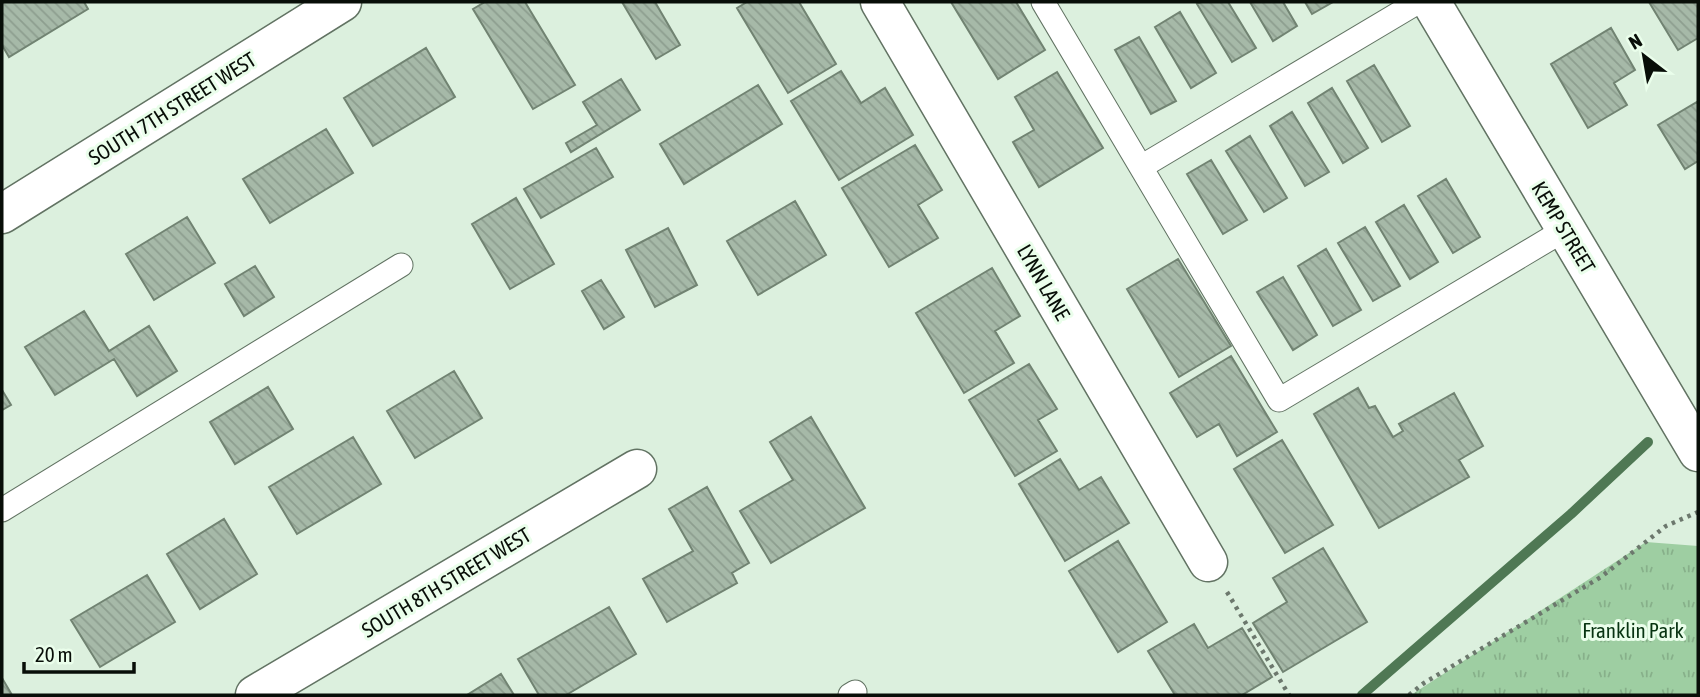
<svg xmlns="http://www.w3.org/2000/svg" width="1700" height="697" viewBox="0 0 1700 697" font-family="'Asap Condensed',sans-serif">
<defs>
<pattern id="grass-tufts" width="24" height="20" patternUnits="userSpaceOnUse" patternTransform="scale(1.75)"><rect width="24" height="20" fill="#9ecea2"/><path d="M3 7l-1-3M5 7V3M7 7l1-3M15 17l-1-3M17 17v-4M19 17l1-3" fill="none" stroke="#87b08a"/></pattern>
<pattern id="building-back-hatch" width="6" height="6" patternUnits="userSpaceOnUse" patternTransform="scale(1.75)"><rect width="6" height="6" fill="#a6b9a8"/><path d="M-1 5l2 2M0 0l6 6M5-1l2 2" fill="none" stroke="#8d9e8f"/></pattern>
</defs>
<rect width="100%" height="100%" fill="#dcf0de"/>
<!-- grass -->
<path fill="url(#grass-tufts)" d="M 1646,542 L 1698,546 L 1698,695 L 1411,695 Z"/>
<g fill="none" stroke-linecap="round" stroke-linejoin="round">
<!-- stream -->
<path stroke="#4f7854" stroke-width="10" d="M 1362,695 L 1571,514 L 1648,442"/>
</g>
<!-- building -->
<path fill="url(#building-back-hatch)" stroke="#718372" stroke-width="2" d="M 4,2 L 84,2 L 88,9 L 9,57 L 2,45 L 2,3 Z
M 485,2 L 525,2 L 575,85 L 533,109 L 473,9 Z
M 622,2 L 655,2 L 680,45 L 656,59 Z
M 747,2 L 799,2 L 836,64 L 788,93 L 737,8 Z
M 951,2 L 1016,2 L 1045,50 L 998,79 Z
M 1201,2 L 1228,2 L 1256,48 L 1232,62 L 1197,4 Z
M 1250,2 L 1283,2 L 1297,26 L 1273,41 Z
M 1305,2 L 1333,2 L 1312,14 Z
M 1649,2 L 1698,2 L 1698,38 L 1678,50 Z
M 1180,12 L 1216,73 L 1191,88 L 1155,27 Z
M 1611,28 L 1635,70 L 1614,83 L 1627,105 L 1588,128 L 1551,64 Z
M 1139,37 L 1176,101 L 1151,114 L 1115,50 Z
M 426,48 L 455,97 L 373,146 L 344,98 Z
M 1374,65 L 1410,126 L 1382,142 L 1347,81 Z
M 841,71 L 861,103 L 885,88 L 913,135 L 839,180 L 791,101 Z
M 1057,72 L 1103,148 L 1039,187 L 1013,142 L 1034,130 L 1015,97 Z
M 621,79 L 640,110 L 571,152 L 566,143 L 597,125 L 583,102 Z
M 758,85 L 782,124 L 684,184 L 660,144 Z
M 1332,88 L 1368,148 L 1343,163 L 1308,103 Z
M 1697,102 L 1698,104 L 1698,161 L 1685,169 L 1658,125 Z
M 1292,112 L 1329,172 L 1305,186 L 1270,126 Z
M 326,129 L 353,173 L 270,223 L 243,179 Z
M 1250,136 L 1287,198 L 1264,212 L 1226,151 Z
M 915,145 L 942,190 L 918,205 L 938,238 L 889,267 L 842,188 Z
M 596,148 L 613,177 L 541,218 L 524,189 Z
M 1211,160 L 1247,220 L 1223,234 L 1187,174 Z
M 1446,179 L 1480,237 L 1453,253 L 1418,196 Z
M 516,198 L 554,264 L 510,289 L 472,224 Z
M 795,201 L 826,255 L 758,295 L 727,241 Z
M 1404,205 L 1438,262 L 1410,279 L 1376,222 Z
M 187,217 L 215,263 L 154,300 L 126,254 Z
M 1365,227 L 1400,286 L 1373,301 L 1338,243 Z
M 668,228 L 697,285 L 655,307 L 626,250 Z
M 1326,249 L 1361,310 L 1333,326 L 1298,266 Z
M 1178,259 L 1231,346 L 1179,377 L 1127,289 Z
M 255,266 L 274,297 L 244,316 L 225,284 Z
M 992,268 L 1020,316 L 995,331 L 1014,363 L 964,393 L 916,313 Z
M 1283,277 L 1317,335 L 1293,350 L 1257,292 Z
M 601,280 L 624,317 L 604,329 L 582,291 Z
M 84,311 L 109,351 L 149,326 L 177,371 L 137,396 L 114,359 L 55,395 L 25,347 Z
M 1231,356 L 1277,432 L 1237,456 L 1219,424 L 1197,437 L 1170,393 Z
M 1029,364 L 1057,409 L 1038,420 L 1057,451 L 1015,476 L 969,400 Z
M 454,371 L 482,418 L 415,458 L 387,411 Z
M 268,387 L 293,429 L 235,464 L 210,422 Z
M 1358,388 L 1369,408 L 1375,406 L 1393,437 L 1403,431 L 1399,424 L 1454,393 L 1483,446 L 1459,460 L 1469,477 L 1379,528 L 1314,414 Z
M 2,390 L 11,405 L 2,410 Z
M 811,417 L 865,508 L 771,563 L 740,511 L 793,480 L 770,442 Z
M 353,437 L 381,484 L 297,534 L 269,487 Z
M 1282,440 L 1333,525 L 1285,553 L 1234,469 Z
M 1060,459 L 1079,490 L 1101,477 L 1129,523 L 1065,561 L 1019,484 Z
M 707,487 L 749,563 L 732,573 L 737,583 L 667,622 L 643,579 L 693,551 L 669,509 Z
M 224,519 L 257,574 L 200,609 L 167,554 Z
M 1118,541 L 1167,622 L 1118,652 L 1069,571 Z
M 1323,548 L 1367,622 L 1283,672 L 1253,623 L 1287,602 L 1273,578 Z
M 147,575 L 175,622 L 100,667 L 71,620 Z
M 609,607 L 636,654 L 566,695 L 539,695 L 518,659 Z
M 1194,624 L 1208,648 L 1242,628 L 1272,677 L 1242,695 L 1175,695 L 1148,651 Z
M 501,674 L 514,695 L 467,695 Z
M 2,678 L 12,695 L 2,695 Z"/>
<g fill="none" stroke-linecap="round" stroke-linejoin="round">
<!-- lane casing -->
<g stroke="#627363" stroke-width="25">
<path id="lane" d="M 1043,2 L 1279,400 L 1566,229
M 1141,167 L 1418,2
M 2,510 L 401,265
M 850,695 L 855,692"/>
</g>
<!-- street casing -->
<g stroke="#627363" stroke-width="41">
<path id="street" d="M 880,2 L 1208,562
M 1431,2 L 1698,452
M 2,214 L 342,2
M 255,695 L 637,469"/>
</g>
<!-- path -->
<path stroke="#6c786d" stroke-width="4.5" stroke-dasharray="3.5 5" stroke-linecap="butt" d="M 1227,592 L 1289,695
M 1409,695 L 1424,683 L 1601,577 L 1666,526 L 1698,512"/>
<!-- lane -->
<use href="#lane" stroke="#fff" stroke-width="23"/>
<!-- street -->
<use href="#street" stroke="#fff" stroke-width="38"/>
</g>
<g text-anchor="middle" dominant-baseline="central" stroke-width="6" stroke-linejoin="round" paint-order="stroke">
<!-- street labels -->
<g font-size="21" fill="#080e08" stroke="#eafeeb">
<text transform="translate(172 108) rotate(-32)">SOUTH 7TH STREET WEST</text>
<text transform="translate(1564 227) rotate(59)">KEMP STREET</text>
<text transform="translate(1044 282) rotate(60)">LYNN LANE</text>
<text transform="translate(446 582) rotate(-31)">SOUTH 8TH STREET WEST</text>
</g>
<!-- park labels -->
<g font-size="21" fill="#073311" stroke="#eafeeb">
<text x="1633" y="630">Franklin Park</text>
</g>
</g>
<!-- border -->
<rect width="1700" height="697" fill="none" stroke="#080e08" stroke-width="7"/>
<!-- north arrow -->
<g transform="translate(1644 56) rotate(329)" stroke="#eafeeb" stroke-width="5" paint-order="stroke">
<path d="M0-5L12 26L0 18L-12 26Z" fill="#080e08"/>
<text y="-10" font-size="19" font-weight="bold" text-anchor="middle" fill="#080e08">N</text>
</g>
<!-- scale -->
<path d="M24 662v10h110v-10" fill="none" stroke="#080e08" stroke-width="3.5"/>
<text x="35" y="662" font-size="21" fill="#080e08" stroke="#eafeeb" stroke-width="5" paint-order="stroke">20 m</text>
</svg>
